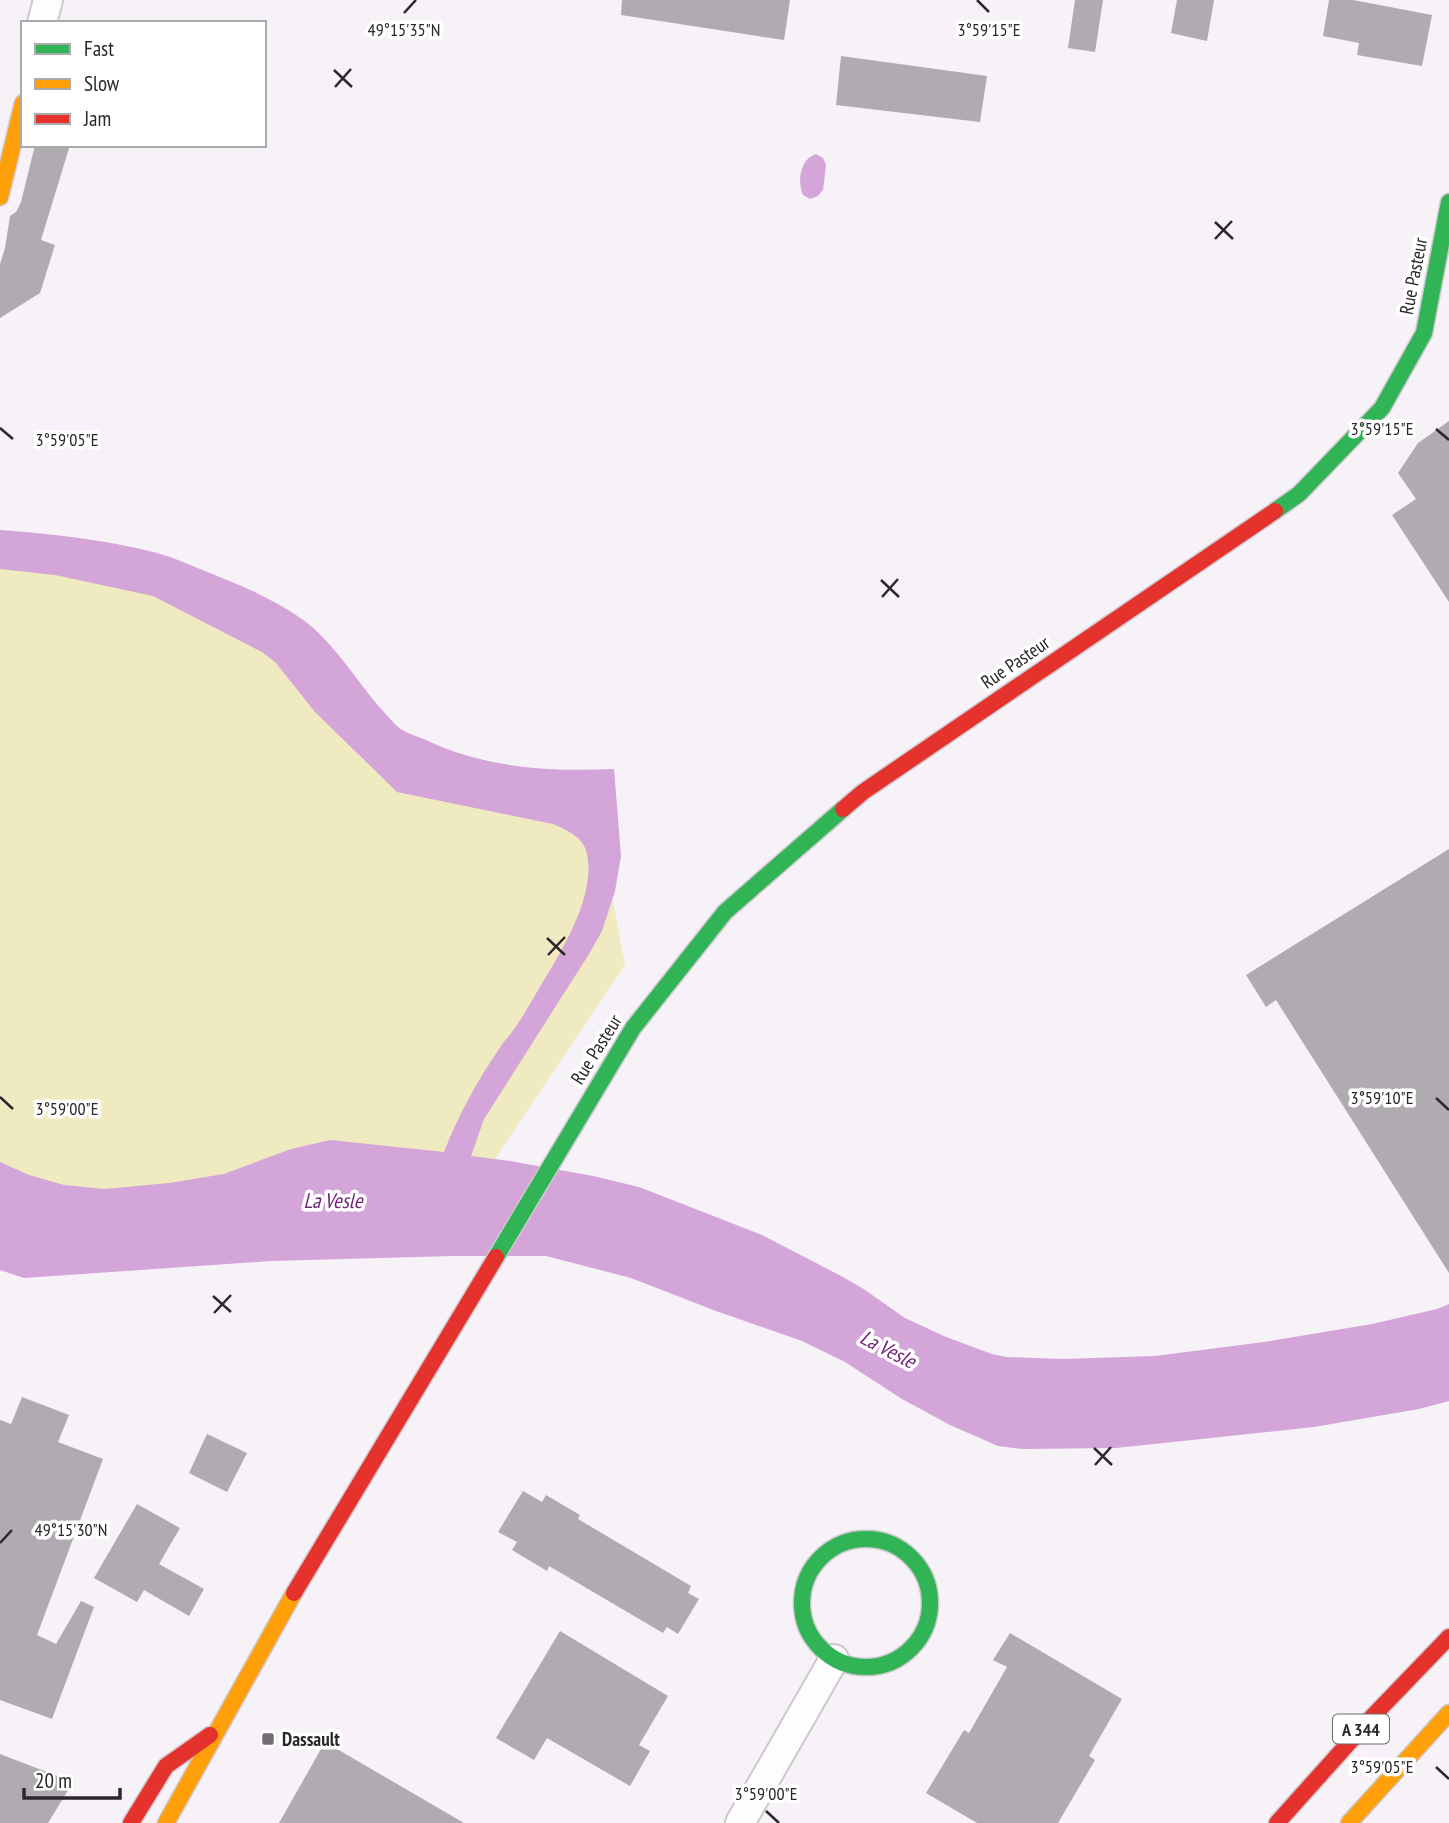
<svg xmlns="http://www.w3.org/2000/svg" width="1449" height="1823" viewBox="0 0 1449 1823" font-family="'PT Sans Narrow',sans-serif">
<rect width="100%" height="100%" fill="#f7f1f8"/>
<!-- green -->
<path fill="#efeac0" d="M 0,554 L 148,572 L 341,683 L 415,764 L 597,818 L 625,965 L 448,1229 L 0,1219 Z"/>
<!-- water -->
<path fill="#d3a5d8" d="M 816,154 L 823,158 L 826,165 L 823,190 L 818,196 L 810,199 L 803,195 C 797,181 800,159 816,154 Z
M 0,530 C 51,534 103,539 153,552 C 177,558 199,569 222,578 C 250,589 278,602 302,619 C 335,643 356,681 383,711 C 388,716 392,722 398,727 C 405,733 417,736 426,740 C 485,768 550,772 614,769 L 621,856 L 615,891 L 602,931 L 589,954 L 484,1119 L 471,1156 L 510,1161 L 593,1176 L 639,1187 L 762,1235 L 843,1277 L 865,1290 L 905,1318 L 946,1337 L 992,1354 L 1006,1357 L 1063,1359 L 1155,1356 L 1264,1342 L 1372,1324 L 1437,1309 L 1449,1304 L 1449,1401 L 1419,1409 L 1314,1427 L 1116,1448 L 1023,1449 L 998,1446 L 950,1425 L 902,1399 L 845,1362 L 802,1341 L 716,1311 L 631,1278 L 546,1256 L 453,1256 L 271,1261 L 24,1278 L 0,1270 L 0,1162 L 29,1175 L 64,1185 L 105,1189 L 169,1183 L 224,1174 L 291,1149 L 330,1140 L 444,1152 C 458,1116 477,1081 499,1049 C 504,1041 510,1035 515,1028 C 524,1015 532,1000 540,987 C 561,952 596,897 587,854 C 584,837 567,830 553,824 L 397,792 L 315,712 L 276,663 L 262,652 L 153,596 L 55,575 L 0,569 Z"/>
<!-- building -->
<path fill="#b0abb0" d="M 622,0 L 790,0 L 784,40 L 621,15 Z
M 1075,0 L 1103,0 L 1095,52 L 1068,48 Z
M 1177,0 L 1214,0 L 1207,41 L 1171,33 Z
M 1329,0 L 1353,0 L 1432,15 L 1422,66 L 1357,55 L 1359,43 L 1323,36 Z
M 841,56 L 987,76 L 980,122 L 836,105 Z
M 35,145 L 70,145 L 41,240 L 55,245 L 40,293 L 0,318 L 0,264 L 5,248 L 10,216 L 16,212 L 21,202 Z
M 1449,421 L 1449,602 L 1392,515 L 1416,499 L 1398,473 L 1418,443 Z
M 1449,849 L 1449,1273 L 1276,1000 L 1266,1007 L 1246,975 Z
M 22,1397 L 69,1415 L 58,1442 L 103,1459 L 37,1635 L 56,1644 L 81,1601 L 94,1607 L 52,1719 L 0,1700 L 0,1420 L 11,1424 Z
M 207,1434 L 247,1453 L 227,1492 L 189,1473 Z
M 523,1491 L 542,1502 L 546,1495 L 580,1515 L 578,1519 L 691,1586 L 688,1593 L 699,1599 L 678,1634 L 667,1627 L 663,1633 L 549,1566 L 547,1571 L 512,1550 L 517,1542 L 498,1532 Z
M 137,1504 L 180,1528 L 159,1564 L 204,1589 L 189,1616 L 144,1590 L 137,1602 L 94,1578 Z
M 560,1631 L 668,1696 L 639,1745 L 650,1751 L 630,1786 L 547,1738 L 534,1760 L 496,1738 Z
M 1010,1633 L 1122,1699 L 1089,1756 L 1095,1760 L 1058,1823 L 977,1823 L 926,1793 L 964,1730 L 969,1733 L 1007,1667 L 993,1660 Z
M 325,1742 L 464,1823 L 279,1823 Z
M 0,1754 L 73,1782 L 48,1823 L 0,1823 Z"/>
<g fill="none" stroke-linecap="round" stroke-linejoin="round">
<!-- street casing -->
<g stroke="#cdc8ce" stroke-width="32">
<path id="street" d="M 42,23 L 48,0
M 740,1823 L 834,1659"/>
</g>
<!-- fast casing -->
<g stroke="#cdc8ce" stroke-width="19">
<path id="fast" d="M 1275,511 L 1299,494 L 1382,408 L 1424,333 L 1449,202
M 496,1257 L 633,1028 L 725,912 L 843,809
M802 1603a64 64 0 1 1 128 0a64 64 0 1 1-128 0Z"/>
</g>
<!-- slow casing -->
<g stroke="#cdc8ce" stroke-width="19">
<path id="slow" d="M 0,197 L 23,103
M 166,1823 L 294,1593
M 1349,1823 L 1449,1713"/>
</g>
<!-- jam casing -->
<g stroke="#cdc8ce" stroke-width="19">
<path id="jam" d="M 843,809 L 863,792 L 1275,511
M 294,1593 L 496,1257
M 131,1823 L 166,1766 L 210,1735
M 1277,1823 L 1372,1717 L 1449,1637"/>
</g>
<!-- street -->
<use href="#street" stroke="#fefdfe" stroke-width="28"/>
<!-- fast -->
<use href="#fast" stroke="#30b455" stroke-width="16"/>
<!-- slow -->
<use href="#slow" stroke="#ff9f0a" stroke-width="16"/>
<!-- jam -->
<use href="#jam" stroke="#e5322d" stroke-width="16"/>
</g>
<!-- ticks -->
<path fill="none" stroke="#2b272c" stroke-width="2.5" d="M 977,0 L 989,12M 404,13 L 416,0M 334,70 L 352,87M 335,87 L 351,69M 1215,222 L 1233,239M 1215,239 L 1232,221M 0,428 L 13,439M 1436,429 L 1449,440M 881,580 L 899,597M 882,597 L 898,579M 547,938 L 565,955M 548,955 L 565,937M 0,1097 L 13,1109M 1436,1098 L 1449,1110M 213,1296 L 231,1312M 214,1313 L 231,1295M 1094,1448 L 1112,1465M 1095,1465 L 1111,1447M 0,1543 L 12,1530M 1436,1767 L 1449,1779M 766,1811 L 779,1823"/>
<!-- markers -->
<rect fill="#726e73" stroke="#fff" stroke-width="2.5" x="261" y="1732" width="14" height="14" rx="3.5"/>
<g text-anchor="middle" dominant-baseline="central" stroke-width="7" stroke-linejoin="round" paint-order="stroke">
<!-- shield labels -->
<rect fill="#fff" stroke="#6b686b" stroke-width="2" x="1333" y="1714.5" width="56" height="29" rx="5"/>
<g font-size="18" font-weight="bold" fill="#2b272c">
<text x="1361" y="1729">A 344</text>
</g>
<!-- street labels -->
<g font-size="19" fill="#2b272c" stroke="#fff">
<text transform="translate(1413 276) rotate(-79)">Rue Pasteur</text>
<text transform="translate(1015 662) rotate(-34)">Rue Pasteur</text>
<text transform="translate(596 1049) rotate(-58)">Rue Pasteur</text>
</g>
<!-- poi labels -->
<g font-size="19" font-weight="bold" fill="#2b272c" stroke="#fff" text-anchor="start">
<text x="282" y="1739">Dassault</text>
</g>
<!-- water labels -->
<g font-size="21" font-style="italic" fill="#71247a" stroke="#fff">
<text x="333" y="1200">La Vesle</text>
<text transform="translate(888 1349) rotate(27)">La Vesle</text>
</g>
</g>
<g font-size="18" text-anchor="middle" fill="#2b272c" stroke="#fff" stroke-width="7" stroke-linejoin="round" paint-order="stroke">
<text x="989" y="36">3°59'15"E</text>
<text x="404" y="36">49°15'35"N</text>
<text x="1382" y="435">3°59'15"E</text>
<text x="67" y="446">3°59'05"E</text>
<text x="1382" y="1104">3°59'10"E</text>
<text x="67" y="1115">3°59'00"E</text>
<text x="71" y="1536">49°15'30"N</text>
<text x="1382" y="1773">3°59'05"E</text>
<text x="766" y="1800">3°59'00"E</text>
</g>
<!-- legend -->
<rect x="21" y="21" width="245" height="126" fill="#ffffff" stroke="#aaa9ab" stroke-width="2"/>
<rect x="35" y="44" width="35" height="10" fill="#30b455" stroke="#aaa9ab" stroke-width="2"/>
<text x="84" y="56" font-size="21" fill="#2b272c">Fast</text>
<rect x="35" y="79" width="35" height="10" fill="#ff9f0a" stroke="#aaa9ab" stroke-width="2"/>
<text x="84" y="91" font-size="21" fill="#2b272c">Slow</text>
<rect x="35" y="114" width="35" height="10" fill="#e5322d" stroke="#aaa9ab" stroke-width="2"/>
<text x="84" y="126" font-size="21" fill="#2b272c">Jam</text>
<!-- scale -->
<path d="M24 1788v10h96v-10" fill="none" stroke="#2b272c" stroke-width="3.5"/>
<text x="35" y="1788" font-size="21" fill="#2b272c" stroke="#ffffff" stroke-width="5" paint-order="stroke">20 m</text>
</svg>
